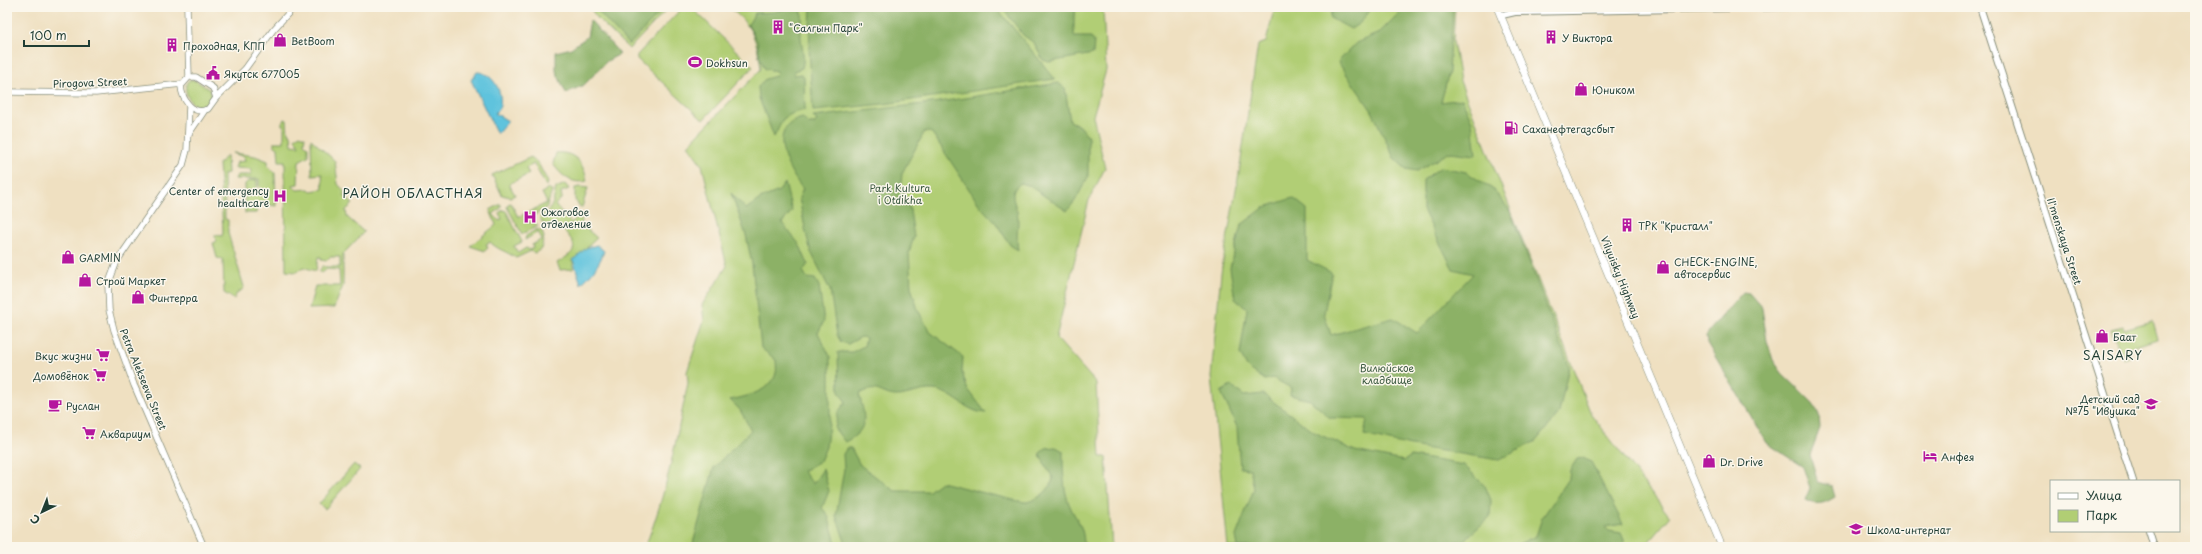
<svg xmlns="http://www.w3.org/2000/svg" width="2202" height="554" viewBox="0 0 2202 554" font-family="'Playpen Sans',sans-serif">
<rect width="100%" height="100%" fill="#fbf7ec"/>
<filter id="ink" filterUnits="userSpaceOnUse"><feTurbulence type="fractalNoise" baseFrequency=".025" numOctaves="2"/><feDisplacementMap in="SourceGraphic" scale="8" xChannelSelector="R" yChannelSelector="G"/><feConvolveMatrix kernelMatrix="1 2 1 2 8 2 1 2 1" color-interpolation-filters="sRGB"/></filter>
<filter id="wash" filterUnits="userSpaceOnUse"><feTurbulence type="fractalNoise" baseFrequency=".012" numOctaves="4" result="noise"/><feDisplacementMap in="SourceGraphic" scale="16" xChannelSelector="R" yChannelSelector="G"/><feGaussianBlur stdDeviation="0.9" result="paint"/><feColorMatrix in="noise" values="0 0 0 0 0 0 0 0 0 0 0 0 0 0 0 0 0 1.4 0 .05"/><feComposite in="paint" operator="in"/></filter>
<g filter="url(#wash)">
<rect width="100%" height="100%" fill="#efe0c1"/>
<!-- green -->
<path fill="#b1ce74" stroke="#688654" d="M 589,7 L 669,7 L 629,49 L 599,20 Z
M 683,7 L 691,7 L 753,67 L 703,120 L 637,59 L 637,55 Z
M 728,7 L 1103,7 L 1106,70 L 1093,116 L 1105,168 L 1089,200 L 1056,338 L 1096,383 L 1100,457 L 1106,457 L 1112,547 L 645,547 C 667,494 676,439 688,383 L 687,372 L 704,320 L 702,305 L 727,266 L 702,165 L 688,145 L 761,69 C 757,40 752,24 728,7 Z
M 1279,7 L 1455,7 L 1453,41 L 1460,81 L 1591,414 L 1670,517 L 1644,547 L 1228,547 L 1211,377 L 1221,273 L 1239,173 L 1258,45 L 1266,42 L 1273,14 Z
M 190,80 L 195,80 L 210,90 L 212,96 L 207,105 L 197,107 C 189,103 183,90 187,82 Z
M 285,119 L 287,120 L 288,133 L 291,135 L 292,145 L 299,146 L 295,138 L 300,135 L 305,137 L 304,143 L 308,147 L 308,156 L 299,161 L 298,184 L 293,185 L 294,187 L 297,190 L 309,189 L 311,191 L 323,189 L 322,174 L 312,175 L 311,139 L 335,161 L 338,184 L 344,191 L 344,196 L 353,204 L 346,210 L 347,217 L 364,232 L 343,254 L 343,286 L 334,308 L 309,309 L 315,286 L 340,286 L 339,270 L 327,269 L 322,273 L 319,272 L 323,265 L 325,267 L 340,267 L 340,257 L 330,257 L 326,261 L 321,260 L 321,257 L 318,257 L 316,271 L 303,267 L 296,272 L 286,271 L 285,161 L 279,161 L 278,148 L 274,145 L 274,142 L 284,142 L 284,125 L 282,125 L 282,122 Z
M 233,153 L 255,156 L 268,161 L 268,166 L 275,173 L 276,206 L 258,203 L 256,213 L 245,213 L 245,184 L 248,181 L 257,180 L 257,187 L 255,192 L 260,194 L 262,190 L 259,187 L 259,179 L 235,179 L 237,175 L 251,175 L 251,169 L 235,168 L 237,162 L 245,161 L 244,157 Z
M 556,153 C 574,151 584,163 587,181 C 571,185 561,175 553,164 Z
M 227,156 L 228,173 L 224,174 L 225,219 L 228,220 L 228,233 L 244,287 L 242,290 L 237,293 L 234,299 L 224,293 L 223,259 L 217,258 L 213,243 L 216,242 L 215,235 L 222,236 L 223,232 L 219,163 Z
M 531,157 L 538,163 L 548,182 L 547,186 L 546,186 L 534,164 L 526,168 L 529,174 L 509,184 L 515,195 L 510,197 L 502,195 L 492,175 Z
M 565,184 L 569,189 L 561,192 L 562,198 L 555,205 L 571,223 L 581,214 L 582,225 L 597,238 L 573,260 L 573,269 L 560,270 L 557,263 C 561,260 569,256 572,252 C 579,243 562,228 555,224 C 548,227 545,226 540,219 L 541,215 C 554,210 553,200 556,188 Z
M 580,187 L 588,188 L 582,207 L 580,207 L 575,200 L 575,188 Z
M 548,188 L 552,191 L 547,207 L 533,216 L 526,216 L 527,222 L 534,222 L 538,226 L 522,234 L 507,207 L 508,204 L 511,203 L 518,217 L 547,203 L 542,193 Z
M 501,204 L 501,208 L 493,214 L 499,221 L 502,219 L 499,213 L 503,210 L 506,211 L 522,242 L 514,246 L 518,253 L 526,248 L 530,250 L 533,248 L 532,245 L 542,239 L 538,232 L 525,240 L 526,236 L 537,229 L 542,231 L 544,237 L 541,249 L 535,253 L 531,251 L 516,258 C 506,251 498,250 490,242 L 486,244 L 488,248 L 485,251 L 470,246 L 496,225 L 490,210 Z
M 2152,321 L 2157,339 L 2129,348 L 2131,356 L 2123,359 L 2111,329 L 2123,326 L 2124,329 Z
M 354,464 L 360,469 L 325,509 L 319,504 Z"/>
<!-- forest -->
<path fill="#8cb166" stroke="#56774d" d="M 594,7 L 665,7 L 629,45 Z
M 792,7 L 801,9 C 804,20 800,28 801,39 C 802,50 805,57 802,68 L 794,71 L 794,75 L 802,74 L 804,77 L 805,109 L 791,114 L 783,119 L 774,137 L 759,98 L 758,87 L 765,79 L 776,76 L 777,71 L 765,69 L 760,58 L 757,41 L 748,25 L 755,13 L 774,12 Z
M 811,7 L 996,7 L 1055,79 L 884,104 L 813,111 L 809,48 Z
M 1002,7 L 1077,7 L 1074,15 L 1074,37 L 1091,37 L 1094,41 L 1093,54 L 1049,62 L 1043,60 L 1034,43 L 1023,35 Z
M 1332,7 L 1373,7 L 1360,23 L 1351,29 L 1330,18 Z
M 1405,7 L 1453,7 L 1449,72 L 1441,102 L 1462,99 L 1472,122 L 1476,155 L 1450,152 L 1417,171 L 1406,169 L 1394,158 L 1372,111 L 1338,62 L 1356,43 L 1379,33 Z
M 590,20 L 620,54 L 607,61 L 584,85 L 566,93 L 556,71 L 556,52 L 571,48 L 587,37 Z
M 1058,83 L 1065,88 L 1070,121 L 1080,126 L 1088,136 L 1088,177 L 1075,201 L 1067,211 L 1028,185 L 1021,183 C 1005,193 1018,205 1018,219 C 1018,230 1016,239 1018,250 L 1010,245 L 996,223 L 980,206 L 932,133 L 925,131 L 902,173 L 901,184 L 910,210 L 914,237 L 909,252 L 911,287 L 918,310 L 930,332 L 963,357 L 962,372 L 967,388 L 986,413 C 969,413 957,397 940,391 C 924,387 912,395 897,396 C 881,396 878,383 859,394 C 865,417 870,429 845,442 L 835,429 L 838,412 L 846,402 L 839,392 L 838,352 L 852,352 L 864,346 L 866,338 L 861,337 L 848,344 L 841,342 L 837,335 L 830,290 L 811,252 L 806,233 L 799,198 L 803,189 C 787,170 765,126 803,118 L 808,124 L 814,124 L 817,120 L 813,117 L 940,102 Z
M 1441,167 L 1466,172 L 1494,190 L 1510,211 L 1569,366 L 1559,413 L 1536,441 L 1499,460 L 1411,446 L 1364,435 L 1367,419 L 1330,418 L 1310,400 L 1290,395 L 1291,388 L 1273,378 L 1265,380 L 1247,367 L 1240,354 L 1247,309 L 1235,299 L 1230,268 L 1241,225 L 1265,207 L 1293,198 L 1307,209 L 1307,260 L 1332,273 L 1324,313 L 1331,335 L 1393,318 L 1417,333 L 1473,274 L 1453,269 L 1423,210 L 1423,180 Z
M 785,183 L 792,211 L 782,223 L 799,244 L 808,264 L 803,271 L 807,278 L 815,279 L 819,286 L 824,321 L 818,333 L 830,356 L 830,416 L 826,447 L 820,461 L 803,471 L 813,484 L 823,469 L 829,491 L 822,508 L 828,515 L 837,547 L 692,547 L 714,467 L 751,430 L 740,410 L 730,400 C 745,397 772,391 776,373 C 777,370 776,364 776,360 L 761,348 L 752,264 L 746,235 L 731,193 L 746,209 L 760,199 L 779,191 Z
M 1743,292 L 1749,293 L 1762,308 L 1767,341 L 1773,360 L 1782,373 L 1813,403 L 1819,415 L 1820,428 L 1810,455 L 1818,482 L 1832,486 L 1835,497 C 1824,504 1817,506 1805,500 L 1810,488 L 1803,467 L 1767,443 L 1707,343 L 1706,336 L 1710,330 Z
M 1231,386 L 1244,396 L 1263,394 L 1314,432 L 1355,451 L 1404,461 L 1411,456 L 1464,465 L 1485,486 L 1491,500 L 1490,517 L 1463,541 L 1447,543 L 1445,547 L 1238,547 L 1236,536 L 1254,489 L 1250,469 L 1240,468 L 1237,427 L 1221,392 Z
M 1056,447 L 1063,451 C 1063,467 1063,486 1068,501 C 1075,521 1084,522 1084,547 L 847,547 L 836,516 L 844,469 L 843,454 L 847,448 L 851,448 L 860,465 L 895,491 L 929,491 L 941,482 C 954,485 1020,503 1027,502 C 1039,499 1051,490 1053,478 L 1039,454 L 1046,448 Z
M 1583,458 L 1591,462 L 1623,524 L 1605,527 L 1609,531 L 1621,533 L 1624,540 L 1624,547 L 1512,547 L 1536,536 L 1542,518 L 1569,479 L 1570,470 L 1577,459 Z"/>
<!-- water -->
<path fill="#5fc3dd" stroke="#3f8088" d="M 477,72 C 492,72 503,91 500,105 C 500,108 497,111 495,113 L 508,121 L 497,134 L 471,80 Z
M 597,245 L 604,251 C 600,264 591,275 581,284 L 573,260 L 586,248 Z"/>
</g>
<g filter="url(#ink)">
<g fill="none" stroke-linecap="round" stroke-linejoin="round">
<!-- tertiary casing -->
<g stroke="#878e7a" stroke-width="7">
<path id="tertiary" d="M 187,7 L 189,77
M 189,77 L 196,77 L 213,88 L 216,98 L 208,109 C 193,116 182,100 181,86 Z
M 7,92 L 96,93 L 182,84
M 216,98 L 245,69 L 273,30 L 294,7
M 189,106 L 187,150 L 183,165 L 117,261 L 108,285 L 109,310 L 114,330 L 134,385 L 204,547
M 188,135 L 205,110"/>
</g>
<!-- secondary casing -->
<g stroke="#878e7a" stroke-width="8">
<path id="secondary" d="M 1980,7 L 2133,481
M 1502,15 L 1515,12 L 1790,7
M 2149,531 L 2154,547"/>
</g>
<!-- primary casing -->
<g stroke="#878e7a" stroke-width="8">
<path id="primary" d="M 1497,7 L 1722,547"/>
</g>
<!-- tertiary -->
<use href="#tertiary" stroke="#fff" stroke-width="5.5"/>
<!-- secondary -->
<use href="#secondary" stroke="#fff" stroke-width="6"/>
<!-- primary -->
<use href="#primary" stroke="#fff" stroke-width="7"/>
</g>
</g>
<!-- icons -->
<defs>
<g id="building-bare" transform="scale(1.08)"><path d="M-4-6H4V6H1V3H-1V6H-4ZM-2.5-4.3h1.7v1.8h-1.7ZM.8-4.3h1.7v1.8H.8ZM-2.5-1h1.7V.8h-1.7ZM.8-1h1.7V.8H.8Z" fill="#b5179e" stroke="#fbf7ec" stroke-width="2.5" paint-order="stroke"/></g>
<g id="shop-bare" transform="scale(1.08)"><path d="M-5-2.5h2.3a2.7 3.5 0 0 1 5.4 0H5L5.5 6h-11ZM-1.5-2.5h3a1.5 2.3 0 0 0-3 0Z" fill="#b5179e" stroke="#fbf7ec" stroke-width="2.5" paint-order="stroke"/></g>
<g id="stadium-bare" transform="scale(1.08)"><path d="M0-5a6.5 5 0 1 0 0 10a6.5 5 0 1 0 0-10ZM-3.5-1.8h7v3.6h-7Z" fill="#b5179e" stroke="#fbf7ec" stroke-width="2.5" paint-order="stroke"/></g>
<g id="civic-bare" transform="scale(1.08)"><path d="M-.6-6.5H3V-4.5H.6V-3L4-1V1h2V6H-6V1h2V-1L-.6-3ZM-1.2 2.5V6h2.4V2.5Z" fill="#b5179e" stroke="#fbf7ec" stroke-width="2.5" paint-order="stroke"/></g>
<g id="fuel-bare" transform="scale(1.08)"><path d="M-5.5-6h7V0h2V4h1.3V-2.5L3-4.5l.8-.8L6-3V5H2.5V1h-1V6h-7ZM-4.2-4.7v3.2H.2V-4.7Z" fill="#b5179e" stroke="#fbf7ec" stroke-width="2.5" paint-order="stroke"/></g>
<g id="hospital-bare" transform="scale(1.08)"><path d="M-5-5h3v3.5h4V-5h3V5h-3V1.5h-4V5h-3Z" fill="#b5179e" stroke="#fbf7ec" stroke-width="2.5" paint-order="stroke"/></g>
<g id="supermarket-bare" transform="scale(1.08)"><path d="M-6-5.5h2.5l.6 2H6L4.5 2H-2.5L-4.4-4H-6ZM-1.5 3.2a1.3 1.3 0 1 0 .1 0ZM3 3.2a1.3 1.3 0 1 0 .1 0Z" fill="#b5179e" stroke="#fbf7ec" stroke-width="2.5" paint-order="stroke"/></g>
<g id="school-bare" transform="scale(1.08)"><path d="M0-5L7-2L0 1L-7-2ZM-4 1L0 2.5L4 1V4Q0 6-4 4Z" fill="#b5179e" stroke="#fbf7ec" stroke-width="2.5" paint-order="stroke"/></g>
<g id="cafe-bare" transform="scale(1.08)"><path d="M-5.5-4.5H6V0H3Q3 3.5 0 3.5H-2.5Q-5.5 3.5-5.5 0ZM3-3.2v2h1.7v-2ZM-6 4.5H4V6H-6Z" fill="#b5179e" stroke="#fbf7ec" stroke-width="2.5" paint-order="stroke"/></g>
<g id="hotel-bare" transform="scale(1.08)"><path d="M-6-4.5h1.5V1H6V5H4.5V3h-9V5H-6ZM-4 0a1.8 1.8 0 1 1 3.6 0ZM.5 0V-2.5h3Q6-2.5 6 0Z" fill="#b5179e" stroke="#fbf7ec" stroke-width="2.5" paint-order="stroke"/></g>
</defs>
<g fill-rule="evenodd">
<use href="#building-bare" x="778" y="27"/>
<use href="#building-bare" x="1551" y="37"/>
<use href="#shop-bare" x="280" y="40"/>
<use href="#building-bare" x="172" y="45"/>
<use href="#stadium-bare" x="695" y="62"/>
<use href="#civic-bare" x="213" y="73"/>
<use href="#shop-bare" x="1581" y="89"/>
<use href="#fuel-bare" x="1511" y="128"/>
<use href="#hospital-bare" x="280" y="196"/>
<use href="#hospital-bare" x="530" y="217"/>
<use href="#building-bare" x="1627" y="225"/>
<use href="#shop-bare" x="68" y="257"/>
<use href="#shop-bare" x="1663" y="267"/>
<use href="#shop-bare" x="85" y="280"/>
<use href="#shop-bare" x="138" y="297"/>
<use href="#shop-bare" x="2102" y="336"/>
<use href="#supermarket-bare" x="103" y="355"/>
<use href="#supermarket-bare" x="100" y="375"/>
<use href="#school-bare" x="2151" y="404"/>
<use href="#cafe-bare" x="55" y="405"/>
<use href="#supermarket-bare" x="89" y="433"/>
<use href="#hotel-bare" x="1930" y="456"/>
<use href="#shop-bare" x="1709" y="461"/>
<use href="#school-bare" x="1856" y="529"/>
</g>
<g text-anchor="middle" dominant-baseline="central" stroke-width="3" stroke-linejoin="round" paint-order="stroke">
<!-- poi labels -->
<g font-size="10" fill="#1f3d34" stroke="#fbf7ec" text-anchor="start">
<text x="789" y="27">"Салгын Парк"</text>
<text x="1562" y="37">У Виктора</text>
<text x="291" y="40">BetBoom</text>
<text x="183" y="45">Проходная, КПП</text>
<text x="706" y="62">Dokhsun</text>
<text x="224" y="73">Якутск 677005</text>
<text x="1592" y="89">Юником</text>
<text x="1522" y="128">Саханефтегазсбыт</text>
<text x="269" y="190" text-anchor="end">Center of emergency<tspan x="269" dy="12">healthcare</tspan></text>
<text x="541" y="211">Ожоговое<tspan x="541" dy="12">отделение</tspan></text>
<text x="1638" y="225">ТРК "Кристалл"</text>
<text x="79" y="257">GARMIN</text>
<text x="1674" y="261">CHECK-ENGINE,<tspan x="1674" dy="12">автосервис</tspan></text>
<text x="96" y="280">Строй Маркет</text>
<text x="149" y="297">Финтерра</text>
<text x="2113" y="336">Баат</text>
<text x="92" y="355" text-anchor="end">Вкус жизни</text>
<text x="89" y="375" text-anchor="end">Домовёнок</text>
<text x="2140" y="398" text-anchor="end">Детский сад<tspan x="2140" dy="12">№75 "Ивушка"</tspan></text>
<text x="66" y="405">Руслан</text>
<text x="100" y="433">Аквариум</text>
<text x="1941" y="456">Анфея</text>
<text x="1720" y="461">Dr. Drive</text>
<text x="1867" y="529">Школа-интернат</text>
</g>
<!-- street labels -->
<g font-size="10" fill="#1f3d34" stroke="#fbf7ec">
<text transform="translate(90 82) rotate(-2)">Pirogova Street</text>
<text transform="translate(2065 241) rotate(72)">Il'menskaya Street</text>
<text transform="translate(1621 277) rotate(68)">Vilyuisky Highway</text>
<text transform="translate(144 379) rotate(68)">Petra Alekseeva Street</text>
</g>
<!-- park labels -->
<g font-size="10" fill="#3c5a41" stroke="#fbf7ec">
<text x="900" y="187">Park Kultura<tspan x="900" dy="12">i Otdikha</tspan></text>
<text x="1387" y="367">Вилюйское<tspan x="1387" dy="12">кладбище</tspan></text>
</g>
<!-- quarter labels -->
<g font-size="12" letter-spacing="1" fill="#1f3d34" stroke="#fbf7ec">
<text x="413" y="193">РАЙОН ОБЛАСТНАЯ</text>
<text x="2113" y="355">SAISARY</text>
</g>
</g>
<!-- margin -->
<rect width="2202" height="554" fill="none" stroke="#fbf7ec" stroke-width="24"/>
<!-- legend -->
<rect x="2050" y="480" width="130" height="52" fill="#fbf7ec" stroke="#a3ada2"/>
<rect x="2058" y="493" width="20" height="6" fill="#ffffff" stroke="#a3ada2"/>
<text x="2086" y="500" font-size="12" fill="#1f3d34">Улица</text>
<rect x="2058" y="510" width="20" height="12" fill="#b1ce74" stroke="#a3ada2"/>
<text x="2086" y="520" font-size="12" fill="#1f3d34">Парк</text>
<!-- north arrow -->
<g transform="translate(42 512) rotate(223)" stroke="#fbf7ec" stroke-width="3" paint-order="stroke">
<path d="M0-3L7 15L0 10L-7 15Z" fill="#1f3d34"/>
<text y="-6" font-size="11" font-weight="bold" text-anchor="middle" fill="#1f3d34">С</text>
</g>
<!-- scale -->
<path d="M24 40v6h65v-6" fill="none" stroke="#1f3d34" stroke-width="2"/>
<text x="30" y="40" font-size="12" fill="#1f3d34" stroke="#fbf7ec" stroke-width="3" paint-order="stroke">100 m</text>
</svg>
